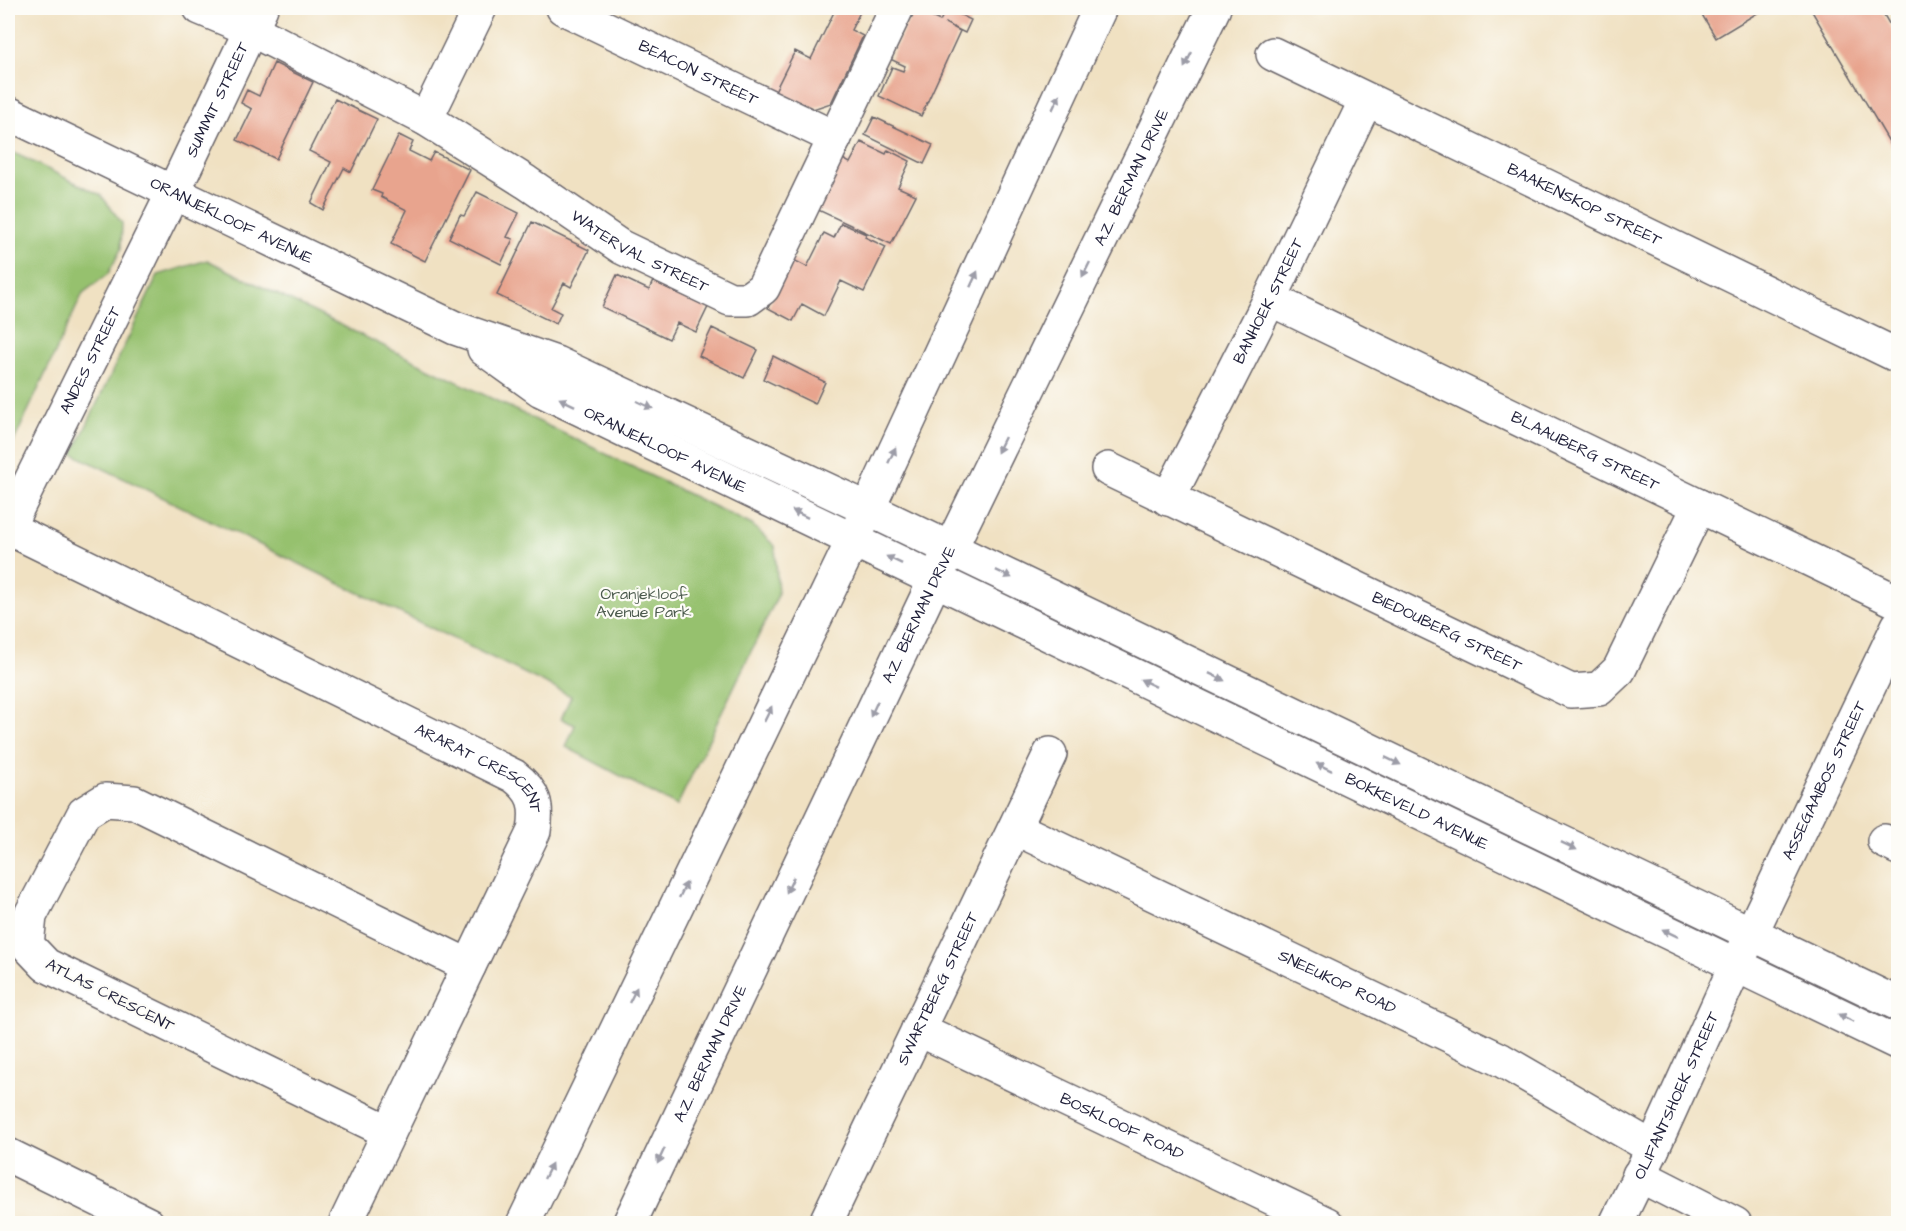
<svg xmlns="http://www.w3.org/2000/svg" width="1906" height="1231" viewBox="0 0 1906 1231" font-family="'Architects Daughter',sans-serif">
<rect width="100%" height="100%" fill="#fdfcf7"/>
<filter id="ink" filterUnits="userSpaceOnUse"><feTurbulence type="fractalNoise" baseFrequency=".0167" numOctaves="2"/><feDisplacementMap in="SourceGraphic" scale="12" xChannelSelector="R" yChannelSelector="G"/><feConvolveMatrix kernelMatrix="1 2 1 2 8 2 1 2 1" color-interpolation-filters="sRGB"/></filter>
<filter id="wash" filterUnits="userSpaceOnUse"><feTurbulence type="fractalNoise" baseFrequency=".008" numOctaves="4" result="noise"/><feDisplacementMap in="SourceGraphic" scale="24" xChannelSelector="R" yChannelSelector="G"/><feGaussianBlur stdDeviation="1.35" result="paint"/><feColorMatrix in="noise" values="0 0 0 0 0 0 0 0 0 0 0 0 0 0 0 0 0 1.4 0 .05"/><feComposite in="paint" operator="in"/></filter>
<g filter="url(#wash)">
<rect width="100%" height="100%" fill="#f0e1c2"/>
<!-- green -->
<path fill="#96c16e" stroke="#5c7254" stroke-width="1.5" d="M 8,150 L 101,195 L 122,223 L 121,249 L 108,274 L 83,293 L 8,454 Z
M 207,260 L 752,525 L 775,546 L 778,595 L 677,806 L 566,747 L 575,725 L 561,719 L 571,696 L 73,454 L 158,275 Z"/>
<g id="blocks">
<!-- building -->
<path fill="#e8a48e" d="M 836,8 L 862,8 L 851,30 L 863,36 L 831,103 L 813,109 L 775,91 L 795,51 L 811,59 Z
M 947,8 L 971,20 L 965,33 L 945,23 L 960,31 L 921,116 L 879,96 L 892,67 L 903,71 L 905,66 L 890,59 L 914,9 L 940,21 Z
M 970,8 L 985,8 L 982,13 Z
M 1698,8 L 1756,8 L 1759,12 L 1716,38 Z
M 1810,8 L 1880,8 L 1898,39 L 1898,157 Z
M 274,63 L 313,82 L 276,159 L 237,140 L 252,109 L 241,103 L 247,90 L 259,96 Z
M 335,99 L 377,119 L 351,172 L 344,168 L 323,210 L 311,203 L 331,162 L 309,151 Z
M 874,117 L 933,145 L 924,164 L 865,135 Z
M 399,135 L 413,142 L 409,151 L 429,161 L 434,152 L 470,170 L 425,261 L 391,244 L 407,210 L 381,197 L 382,194 L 372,190 Z
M 861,142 L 886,154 L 888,150 L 910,161 L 898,187 L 916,195 L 891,244 L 816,209 L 841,158 L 850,163 Z
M 477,192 L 519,213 L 507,237 L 513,239 L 501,264 L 449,238 L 460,215 L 464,216 Z
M 532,222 L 589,250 L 571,287 L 564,283 L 551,308 L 561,313 L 556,324 L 497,295 Z
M 841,223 L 866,234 L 865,237 L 886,247 L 864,292 L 841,281 L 824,316 L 802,304 L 793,321 L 768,308 L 792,259 L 807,267 L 824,233 L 834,238 Z
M 617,275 L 649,290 L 653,281 L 708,307 L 696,332 L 677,323 L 669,339 L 602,307 Z
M 712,328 L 758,350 L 744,378 L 699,356 Z
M 773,356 L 825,382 L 815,404 L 763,379 Z"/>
</g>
</g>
<g filter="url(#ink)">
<use href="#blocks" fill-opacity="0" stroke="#6a656a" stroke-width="1.5"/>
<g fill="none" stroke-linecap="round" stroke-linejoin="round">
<!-- minor casing -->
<g stroke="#6a656a" stroke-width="36">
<g id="minor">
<path id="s1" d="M 200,8 L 250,29 L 426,119 L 526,182 L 621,247 L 730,299 L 748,299 L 763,288 L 897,8"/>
<path id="s2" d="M 563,8 L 835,138"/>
<path id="s3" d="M 1273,54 L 1898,356"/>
<path id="s4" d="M 8,113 L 455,328 L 556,363 L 868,509 L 1898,1004"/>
<path d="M 426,119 L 480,8"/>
<path id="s5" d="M 1270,299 L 1898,602"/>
<path id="s6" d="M 484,349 L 541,390 L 1898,1043"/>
<path id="s7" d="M 1108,469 L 1571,691 L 1599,689 L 1619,670 L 1699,506"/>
<path id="s8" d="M 1168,499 L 1270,299 L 1366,100"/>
<path id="s9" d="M 8,527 L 173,193 L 261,8"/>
<path id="s10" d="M 8,528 L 514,776 C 535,792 538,805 534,831 L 345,1224"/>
<path id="s11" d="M 1015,828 L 1501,1060 L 1653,1148"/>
<path d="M 1884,841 L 1898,848"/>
<path id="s12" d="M 918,1029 L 1327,1224"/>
<path d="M 389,1132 L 46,965 L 27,945 L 30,916 L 84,813 L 105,800 L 134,802 L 469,966"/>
<path d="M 8,1155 L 148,1224"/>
<path d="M 1639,1175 L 1735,1224"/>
<path d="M 523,1224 L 868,509 L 1100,8"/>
<path id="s13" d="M 629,1224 L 935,580 L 1214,8"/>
<path id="s14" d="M 825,1224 L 1050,754"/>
<path id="s15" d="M 1616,1224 L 1653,1148 L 1736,965 L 1898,626"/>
</g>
</g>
<!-- minor -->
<use href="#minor" stroke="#fff" stroke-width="33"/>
</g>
<!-- one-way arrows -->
<defs><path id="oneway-solid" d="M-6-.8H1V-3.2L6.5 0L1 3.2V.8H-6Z" transform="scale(1.5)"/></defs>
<g fill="#9c9ca7">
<use href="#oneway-solid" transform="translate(1188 60) rotate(116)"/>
<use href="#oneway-solid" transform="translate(1056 102) rotate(-65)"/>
<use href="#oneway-solid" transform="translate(1086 270) rotate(116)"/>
<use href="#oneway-solid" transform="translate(974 279) rotate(-65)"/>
<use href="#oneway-solid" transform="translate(567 402) rotate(-154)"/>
<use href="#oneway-solid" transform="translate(645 405) rotate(25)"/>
<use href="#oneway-solid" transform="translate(1001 445) rotate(116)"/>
<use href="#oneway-solid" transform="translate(892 455) rotate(-65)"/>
<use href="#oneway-solid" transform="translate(800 514) rotate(-154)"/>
<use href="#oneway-solid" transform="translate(894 560) rotate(-154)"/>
<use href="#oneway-solid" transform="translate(1004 574) rotate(26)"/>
<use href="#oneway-solid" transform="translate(1217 677) rotate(26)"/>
<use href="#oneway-solid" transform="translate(1148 683) rotate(-154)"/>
<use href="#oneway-solid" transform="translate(874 709) rotate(115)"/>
<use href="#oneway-solid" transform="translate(768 714) rotate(-64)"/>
<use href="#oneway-solid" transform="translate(1393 761) rotate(26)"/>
<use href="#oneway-solid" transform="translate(1324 767) rotate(-154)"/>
<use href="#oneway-solid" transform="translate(1569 846) rotate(26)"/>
<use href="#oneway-solid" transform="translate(790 885) rotate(115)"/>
<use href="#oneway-solid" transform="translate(683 890) rotate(-64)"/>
<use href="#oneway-solid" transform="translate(1670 933) rotate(-154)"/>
<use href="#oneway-solid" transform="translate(633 995) rotate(-64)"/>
<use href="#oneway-solid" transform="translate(1846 1018) rotate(-154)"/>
<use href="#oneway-solid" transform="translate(661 1156) rotate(115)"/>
<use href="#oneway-solid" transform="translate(548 1171) rotate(-64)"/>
</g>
</g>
<g text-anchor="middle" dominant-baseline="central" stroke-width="4.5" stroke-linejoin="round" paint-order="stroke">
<!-- street labels -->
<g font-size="16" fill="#22223b" stroke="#fdfcf7">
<text stroke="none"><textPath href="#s2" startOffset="150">BEACON STREET</textPath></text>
<text stroke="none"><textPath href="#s9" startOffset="476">SUMMIT STREET</textPath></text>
<text stroke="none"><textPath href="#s13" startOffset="1161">A.Z. BERMAN DRIVE</textPath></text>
<text stroke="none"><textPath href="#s3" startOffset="346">BAAKENSKOP STREET</textPath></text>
<text stroke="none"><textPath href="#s4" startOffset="248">ORANJEKLOOF AVENUE</textPath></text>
<text stroke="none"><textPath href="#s1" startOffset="504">WATERVAL STREET</textPath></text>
<text stroke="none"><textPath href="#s8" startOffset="222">BANHOEK STREET</textPath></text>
<text stroke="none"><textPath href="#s9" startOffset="186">ANDES STREET</textPath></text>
<text stroke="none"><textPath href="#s6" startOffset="208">ORANJEKLOOF AVENUE</textPath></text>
<text stroke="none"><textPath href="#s5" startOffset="350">BLAAUBERG STREET</textPath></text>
<text stroke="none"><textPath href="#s13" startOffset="675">A.Z. BERMAN DRIVE</textPath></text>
<text stroke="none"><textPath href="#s7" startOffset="376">BIEDOUBERG STREET</textPath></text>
<text stroke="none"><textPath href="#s10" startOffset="531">ARARAT CRESCENT</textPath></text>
<text stroke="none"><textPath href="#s15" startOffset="490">ASSEGAAIBOS STREET</textPath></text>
<text stroke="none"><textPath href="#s6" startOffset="1042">BOKKEVELD AVENUE</textPath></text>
<text stroke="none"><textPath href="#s11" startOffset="357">SNEEUKOP ROAD</textPath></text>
<text stroke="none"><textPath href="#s14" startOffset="261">SWARTBERG STREET</textPath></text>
<text transform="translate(110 995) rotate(27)">ATLAS CRESCENT</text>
<text stroke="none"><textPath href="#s13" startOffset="189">A.Z. BERMAN DRIVE</textPath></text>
<text stroke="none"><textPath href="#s15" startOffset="142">OLIFANTSHOEK STREET</textPath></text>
<text stroke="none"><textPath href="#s12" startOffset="226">BOSKLOOF ROAD</textPath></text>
</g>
<!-- park labels -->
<g font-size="16" fill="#4b5a4d" stroke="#fdfcf7">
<text x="644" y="594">Oranjekloof<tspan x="644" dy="18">Avenue Park</tspan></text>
</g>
</g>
<!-- margin -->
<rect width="1906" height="1231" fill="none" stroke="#fdfcf7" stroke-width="30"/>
</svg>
